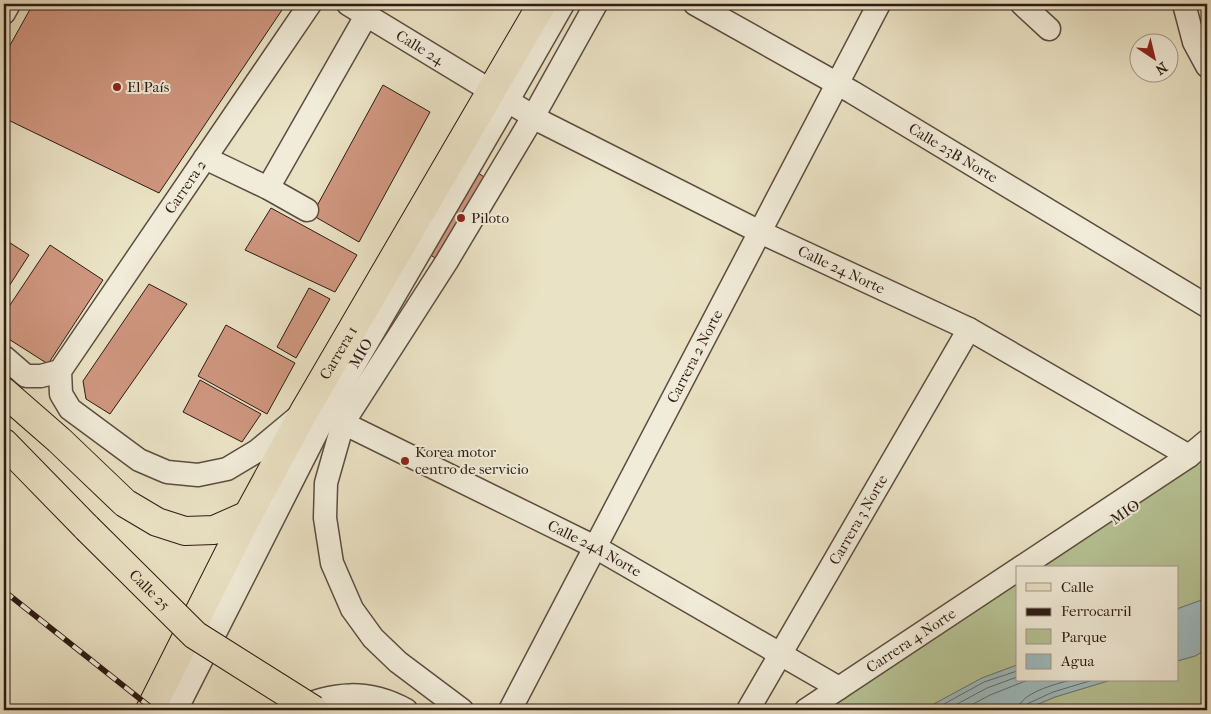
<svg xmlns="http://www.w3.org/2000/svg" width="1211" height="714" viewBox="0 0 1211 714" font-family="'IM FELL French Canon',serif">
<rect width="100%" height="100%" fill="#eae2c4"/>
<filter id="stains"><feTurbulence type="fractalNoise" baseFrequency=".004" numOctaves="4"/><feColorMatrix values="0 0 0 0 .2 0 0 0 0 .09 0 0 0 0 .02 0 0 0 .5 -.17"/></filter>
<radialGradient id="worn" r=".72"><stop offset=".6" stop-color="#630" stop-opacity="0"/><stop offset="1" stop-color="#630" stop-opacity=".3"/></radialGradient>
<!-- green -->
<path fill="#b6c395" stroke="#726f54" d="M 1207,456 L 1207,598 L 1177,609 L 1177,568 L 1042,568 Z
M 1017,584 L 1017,665 L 982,678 L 923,710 L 827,710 Z
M 1207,649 L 1207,710 L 1024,710 L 1055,697 L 1111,680 L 1177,680 L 1177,661 L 1195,656 Z"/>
<!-- water -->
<path fill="#9dbbbf" stroke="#707b7b" d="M 1207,598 L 1207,649 L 1195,656 L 1177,661 L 1177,609 Z
M 1017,665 L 1017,680 L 1111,680 L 1055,697 L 1024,710 L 923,710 L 982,678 Z"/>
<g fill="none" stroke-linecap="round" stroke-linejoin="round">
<!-- shore -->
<path stroke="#656b6a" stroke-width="1" d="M 933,710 L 984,682 L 1017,671
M 946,710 L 987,688 L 1017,677
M 962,710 L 990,695 L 1028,680
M 1018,710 C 1019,693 1056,684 1071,680
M 1024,710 L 1027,704 L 1053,692 L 1093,680"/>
</g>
<!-- building -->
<path fill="#cf967f" stroke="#2d1b14" d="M 33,4 L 286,4 L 159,193 L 4,118 L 4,56 Z
M 383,85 L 430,112 L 359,242 L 312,215 Z
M 478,173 L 492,182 L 443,263 L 429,254 Z
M 271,208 L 357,255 L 335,292 L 245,250 Z
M 4,239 L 29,255 L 4,294 Z
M 50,245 L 103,280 L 48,364 L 4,336 L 4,314 Z
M 149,284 L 187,304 L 110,414 L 86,399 L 83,381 Z
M 309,288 L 330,299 L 296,358 L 277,347 Z
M 226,325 L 295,363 L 267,414 L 198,376 Z
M 200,380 L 261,414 L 242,442 L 183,412 Z"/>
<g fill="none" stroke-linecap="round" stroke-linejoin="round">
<!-- minor casing -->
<g stroke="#5c4d40" stroke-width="25">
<g id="minor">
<path id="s1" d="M 348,4 L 544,123 L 760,232 L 969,329 L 1189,456"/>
<path id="s2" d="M 695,4 L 852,92 L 1207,306"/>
<path d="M 1022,4 L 1049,29"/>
<path d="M 1184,4 L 1194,42 L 1207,66"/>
<path d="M 4,13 L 9,4"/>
<path d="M 205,158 L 268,188 L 307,210"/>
<path d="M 268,188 L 366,16"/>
<path d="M 4,357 L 26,376 L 41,376 L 60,371"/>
<path id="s3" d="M 299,416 L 257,451 L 227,469 L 198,475 L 167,472 L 139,460 L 70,409 L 61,394 L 60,371 L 310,4"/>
<path id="s4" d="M 343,423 L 595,547 L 839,688"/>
<path d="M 1020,568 L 1189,456 L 1207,441"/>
<path id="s5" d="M 176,710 L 329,408 L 507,102 L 563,4"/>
<path d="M 294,710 C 332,692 368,689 406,710"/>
<path d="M 462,710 L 398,662 L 373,638 L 352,609 L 332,563 L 325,518 L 326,483 L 343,423 L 447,261 L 533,117 L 596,4"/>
<path id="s6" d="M 510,710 L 879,4"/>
<path id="s7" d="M 748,710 L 969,329"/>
<path id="s8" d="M 806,710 L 1017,570"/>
</g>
</g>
<!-- major casing -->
<g stroke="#2d1b14" stroke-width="30">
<g id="major">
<path d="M 4,392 L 59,440 L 125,503 L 157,522 L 185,531 L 214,530 L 248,515"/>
<path d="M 4,443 L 87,528"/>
<path id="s9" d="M 150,710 L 248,515 L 305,410 L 542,4"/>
</g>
</g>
<!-- minor -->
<use href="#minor" stroke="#f1ecd9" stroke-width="22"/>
<!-- major -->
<use href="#major" stroke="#eae2c4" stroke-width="28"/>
<!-- rail casing -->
<g stroke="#2d1b14" stroke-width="5.5">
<path id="rail" d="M 4,591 L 154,710"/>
</g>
<!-- rail -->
<use href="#rail" stroke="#f1ecd9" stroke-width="4" stroke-dasharray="11" stroke-linecap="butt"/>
<!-- major-bridge casing -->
<g stroke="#2d1b14" stroke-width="30" stroke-linecap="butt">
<g id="major-bridge">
<path id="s10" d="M 87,528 L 195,635 L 314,710"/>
</g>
</g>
<!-- major-bridge -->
<use href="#major-bridge" stroke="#eae2c4" stroke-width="28"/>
</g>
<!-- markers -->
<g fill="#8f2418" stroke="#f1ecd9" stroke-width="2">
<circle cx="117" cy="87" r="5"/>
<circle cx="461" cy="218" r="5"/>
<circle cx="405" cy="461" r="5"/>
</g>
<g text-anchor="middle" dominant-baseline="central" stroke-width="4" stroke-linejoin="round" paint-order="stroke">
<!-- street labels -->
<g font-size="15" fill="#2d1b14" stroke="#f1ecd9">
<text stroke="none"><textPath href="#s1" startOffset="84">Calle 24</textPath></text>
<text stroke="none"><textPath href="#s2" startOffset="298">Calle 23B Norte</textPath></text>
<text stroke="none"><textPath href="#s3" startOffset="530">Carrera 2</textPath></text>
<text stroke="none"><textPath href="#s1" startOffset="561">Calle 24 Norte</textPath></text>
<text stroke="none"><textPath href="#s5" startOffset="402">MIO</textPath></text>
<text stroke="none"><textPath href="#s9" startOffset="404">Carrera 1</textPath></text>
<text stroke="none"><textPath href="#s6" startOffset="399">Carrera 2 Norte</textPath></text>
<text transform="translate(1125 512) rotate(-34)">MIO</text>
<text stroke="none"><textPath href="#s7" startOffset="220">Carrera 3 Norte</textPath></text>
<text stroke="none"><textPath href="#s4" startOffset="281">Calle 24A Norte</textPath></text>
<text stroke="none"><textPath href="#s10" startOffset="88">Calle 25</textPath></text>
<text stroke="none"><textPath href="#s8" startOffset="126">Carrera 4 Norte</textPath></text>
</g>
<!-- poi labels -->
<g font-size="15" fill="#2d1b14" stroke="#f1ecd9" text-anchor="start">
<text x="127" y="87">El País</text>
<text x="471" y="218">Piloto</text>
<text x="415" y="452">Korea motor<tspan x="415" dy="17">centro de servicio</tspan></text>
</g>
</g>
<!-- margin -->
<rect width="1211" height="714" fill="none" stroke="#eae2c4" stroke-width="20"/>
<rect x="5" y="5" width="1201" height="704" fill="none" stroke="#2d1b14" stroke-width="2.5"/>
<rect x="10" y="10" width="1191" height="694" fill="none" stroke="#2d1b14"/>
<!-- legend -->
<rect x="1016" y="566" width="162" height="115" fill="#f1ecd9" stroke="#a3988a"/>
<rect x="1026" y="583" width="25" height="8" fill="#eae2c4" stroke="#a3988a"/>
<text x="1061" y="592" font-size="15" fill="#2d1b14">Calle</text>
<rect x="1026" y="608" width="25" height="8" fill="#2d1b14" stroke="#a3988a"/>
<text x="1061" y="616" font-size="15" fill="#2d1b14">Ferrocarril</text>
<rect x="1026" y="629" width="25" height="15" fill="#b6c395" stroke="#a3988a"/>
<text x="1061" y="642" font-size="15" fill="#2d1b14">Parque</text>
<rect x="1026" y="654" width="25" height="15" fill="#9dbbbf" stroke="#a3988a"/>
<text x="1061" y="666" font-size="15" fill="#2d1b14">Agua</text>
<!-- north arrow -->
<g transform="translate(1154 58) rotate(145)"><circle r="24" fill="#f1ecd9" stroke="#a3988a"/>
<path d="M0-4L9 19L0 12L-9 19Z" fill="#8f2418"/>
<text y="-8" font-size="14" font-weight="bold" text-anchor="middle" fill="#2d1b14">N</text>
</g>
<rect width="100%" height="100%" filter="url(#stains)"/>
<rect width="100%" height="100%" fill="url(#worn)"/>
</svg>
